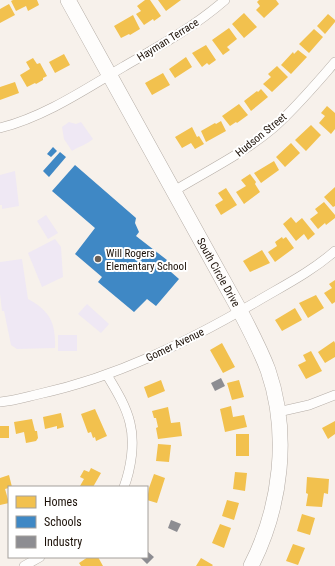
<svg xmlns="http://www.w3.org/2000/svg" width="335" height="566" viewBox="0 0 335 566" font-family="'Roboto Condensed',sans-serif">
<rect width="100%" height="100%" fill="#f7f1eb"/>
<!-- green -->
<path fill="#efe8f4" d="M 69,122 L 76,124 L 81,122 L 93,139 C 86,145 80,146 72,151 L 64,139 L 62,127 Z
M 15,171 L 19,206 L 2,209 L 2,205 L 0,205 L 0,175 Z
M 46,215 L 58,233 L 48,239 L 37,221 Z
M 55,239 L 61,247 L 63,277 L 42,287 L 28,253 Z
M 22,259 L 28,299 C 50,311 56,323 55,348 L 17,349 L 11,345 L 4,311 L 2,311 L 0,294 L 0,262 Z
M 87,304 L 109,324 L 101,333 L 78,314 Z
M 58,335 L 77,335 L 77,351 L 58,351 Z"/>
<!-- homes -->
<path fill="#f2c14e" d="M 13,0 L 37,0 L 39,5 L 28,11 L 26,6 L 16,11 L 11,1 Z
M 145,0 L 150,0 L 161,16 L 154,21 L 153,19 L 144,25 L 136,14 L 141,11 L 137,6 Z
M 158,0 L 181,0 L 166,11 Z
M 259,0 L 276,0 L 279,4 L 264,18 L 256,10 L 260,6 L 257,2 Z
M 9,4 L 15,15 L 0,23 L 0,9 Z
M 244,13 L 257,27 L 244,38 L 232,24 Z
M 328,14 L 335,20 L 335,22 L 325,34 L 317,26 Z
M 133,15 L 140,29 L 130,35 L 129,34 L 121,38 L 114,26 Z
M 229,28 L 237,39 L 227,47 L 230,50 L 223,55 L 212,40 Z
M 314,29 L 323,37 L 309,53 L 299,44 Z
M 206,45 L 216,60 L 209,65 L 207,63 L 202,67 L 192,53 Z
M 298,50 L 307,57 L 291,74 L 281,65 L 293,52 L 294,54 Z
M 64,54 L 70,65 L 55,73 L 49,62 Z
M 186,57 L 192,67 L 175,78 L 169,69 Z
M 33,58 L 37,64 L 40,63 L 47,76 L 43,78 L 43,80 L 36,84 L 35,83 L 27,87 L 20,75 L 30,69 L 26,62 Z
M 277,66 L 288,77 L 272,92 L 263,84 L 271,77 L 268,74 Z
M 163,73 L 170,85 L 152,95 L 145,83 Z
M 15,82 L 19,93 L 0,100 L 0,87 Z
M 261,89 L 268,97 L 251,111 L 244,101 L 257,91 L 258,92 Z
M 239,104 L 248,115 L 237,123 L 236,122 L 230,126 L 222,116 Z
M 327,106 L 335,113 L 335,129 L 331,134 L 319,123 L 325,116 L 321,113 Z
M 221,121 L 226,131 L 206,142 L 201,131 L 215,123 L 216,124 Z
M 311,125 L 321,135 L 306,151 L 295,140 Z
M 192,127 L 197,137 L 199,136 L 204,144 L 195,149 L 191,143 L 182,148 L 175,137 Z
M 291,143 L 300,153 L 285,167 L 276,157 Z
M 274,161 L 279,170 L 261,183 L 254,173 Z
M 250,174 L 256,182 L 255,184 L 260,192 L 244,204 L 236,192 L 246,186 L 241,180 Z
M 335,187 L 335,206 L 333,207 L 324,197 Z
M 226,188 L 237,205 L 221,215 L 215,205 L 223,200 L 218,193 Z
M 324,202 L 335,215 L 335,218 L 326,225 L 325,223 L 318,229 L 310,219 L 318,213 L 315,209 Z
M 291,217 L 296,223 L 302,218 L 315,234 L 308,240 L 304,234 L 296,241 L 283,224 Z
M 282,237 L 283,239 L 286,237 L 294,248 L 275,262 L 268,252 L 277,246 L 275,242 Z
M 262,250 L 270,263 L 250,272 L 243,261 Z
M 335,280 L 335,302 L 332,304 L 324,293 L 332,288 L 329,284 Z
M 316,295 L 324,308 L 308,318 L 299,303 Z
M 295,308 L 302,320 L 282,331 L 275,320 Z
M 334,341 L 335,343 L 335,357 L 325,363 L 318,352 Z
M 222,343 L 235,367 L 223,373 L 210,350 Z
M 311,351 L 322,371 L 306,379 L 298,365 L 306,361 L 303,355 Z
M 161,380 L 165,391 L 148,398 L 144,387 Z
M 239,380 L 244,397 L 232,400 L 227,383 Z
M 231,406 L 233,417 L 244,415 L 247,427 L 225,432 L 220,409 Z
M 168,407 L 171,423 L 180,422 L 182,436 L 158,439 L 156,428 L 158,427 L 156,418 L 154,418 L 152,411 Z
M 95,409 L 107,436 L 96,441 L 95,437 L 93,438 L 91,432 L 88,433 L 81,414 Z
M 61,413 L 64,427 L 57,429 L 57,426 L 45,429 L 43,417 Z
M 32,419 L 35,431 L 37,431 L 38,438 L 36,441 L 26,443 L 24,432 L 16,434 L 14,422 Z
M 335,421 L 335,434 L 328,439 L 322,428 Z
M 0,426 L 9,426 L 9,438 L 0,438 Z
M 236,434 L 249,434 L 249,456 L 236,456 Z
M 158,444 L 171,445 L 169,462 L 156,461 Z
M 91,468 L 101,473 L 93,487 L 83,487 L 80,486 L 84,479 L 80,477 L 84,470 L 89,472 Z
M 235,472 L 247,473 L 245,491 L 233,489 Z
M 154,474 L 165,478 L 157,503 L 147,500 L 149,488 Z
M 9,475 L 12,487 L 5,489 L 9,503 L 0,505 L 0,478 Z
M 307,477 L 329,479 L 328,494 L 324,493 L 322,507 L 306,506 L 308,494 L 306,493 Z
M 227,500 L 239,503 L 234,520 L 222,516 Z
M 302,514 L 315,518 L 310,535 L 297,531 Z
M 220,524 L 231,528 L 224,548 L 212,543 Z
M 293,544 L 305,548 L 298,565 L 286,561 Z
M 88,557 L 98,557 L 103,566 L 81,566 L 79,563 Z
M 201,558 L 213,565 L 212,566 L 196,566 Z"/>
<!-- schools -->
<path fill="#3f88c5" d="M 53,147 L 57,151 L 51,157 L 47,154 Z
M 60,152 L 66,157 L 49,177 L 43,171 Z
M 75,165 L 136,218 L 135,223 L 139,232 L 136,236 L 167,260 L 163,265 L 179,279 L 156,306 L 147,299 L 134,312 L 98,282 L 102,277 L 75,254 L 95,228 L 52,191 Z"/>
<!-- industry -->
<path fill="#8d8d92" d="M 221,378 L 225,386 L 215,391 L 211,383 Z
M 171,520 L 181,524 L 177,532 L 168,528 Z
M 147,551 L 154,557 L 147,564 L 140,557 L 147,557 Z"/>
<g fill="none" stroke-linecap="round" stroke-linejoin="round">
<!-- minor casing -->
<g stroke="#b4aca5" stroke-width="10">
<path id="minor" d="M 0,128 C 44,117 84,90 123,67 C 158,47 194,27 225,0
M 174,191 C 207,171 242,154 272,129 C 295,109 315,85 335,62
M 107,375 C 116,390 126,406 130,423 C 135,443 131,468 124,487
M 0,402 C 13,401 26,397 39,394 C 117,377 187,342 256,302 C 283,286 311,272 335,251
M 278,412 L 309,405 L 335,395
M 24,566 L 40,557"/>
</g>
<!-- primary casing -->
<g stroke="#b4aca5" stroke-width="16">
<g id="primary">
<path id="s1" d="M 68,0 L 240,311 C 250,330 260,349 268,370 C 290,434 281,507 251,566"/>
</g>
</g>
<!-- minor -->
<use href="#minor" stroke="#fefdfc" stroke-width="9"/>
<!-- primary -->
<use href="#primary" stroke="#fefdfc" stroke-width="15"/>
</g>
<!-- markers -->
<circle fill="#695f57" stroke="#fff" stroke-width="1.5" cx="98" cy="259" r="4"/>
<g text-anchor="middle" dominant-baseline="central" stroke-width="4" stroke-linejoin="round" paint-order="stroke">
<!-- street labels -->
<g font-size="11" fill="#1c1108" stroke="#fff">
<text transform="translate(168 40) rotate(-32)">Hayman Terrace</text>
<text transform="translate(261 135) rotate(-39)">Hudson Street</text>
<text stroke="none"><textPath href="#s1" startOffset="311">South Circle Drive</textPath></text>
<text transform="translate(175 345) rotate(-26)">Gomer Avenue</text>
</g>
<!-- poi labels -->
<g font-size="11" fill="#1c1108" stroke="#fff" text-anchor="start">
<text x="106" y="253">Will Rogers<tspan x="106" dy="13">Elementary School</tspan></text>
</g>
</g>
<!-- legend -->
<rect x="8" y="486" width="140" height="72" fill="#ffffff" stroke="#a4a09c"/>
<rect x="16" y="496" width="20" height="12" fill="#f2c14e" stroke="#a4a09c"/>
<text x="44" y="506" font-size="12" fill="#1c1108">Homes</text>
<rect x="16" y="516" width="20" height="12" fill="#3f88c5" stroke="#a4a09c"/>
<text x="44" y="526" font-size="12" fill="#1c1108">Schools</text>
<rect x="16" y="536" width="20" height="12" fill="#8d8d92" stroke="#a4a09c"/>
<text x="44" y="546" font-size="12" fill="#1c1108">Industry</text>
</svg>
